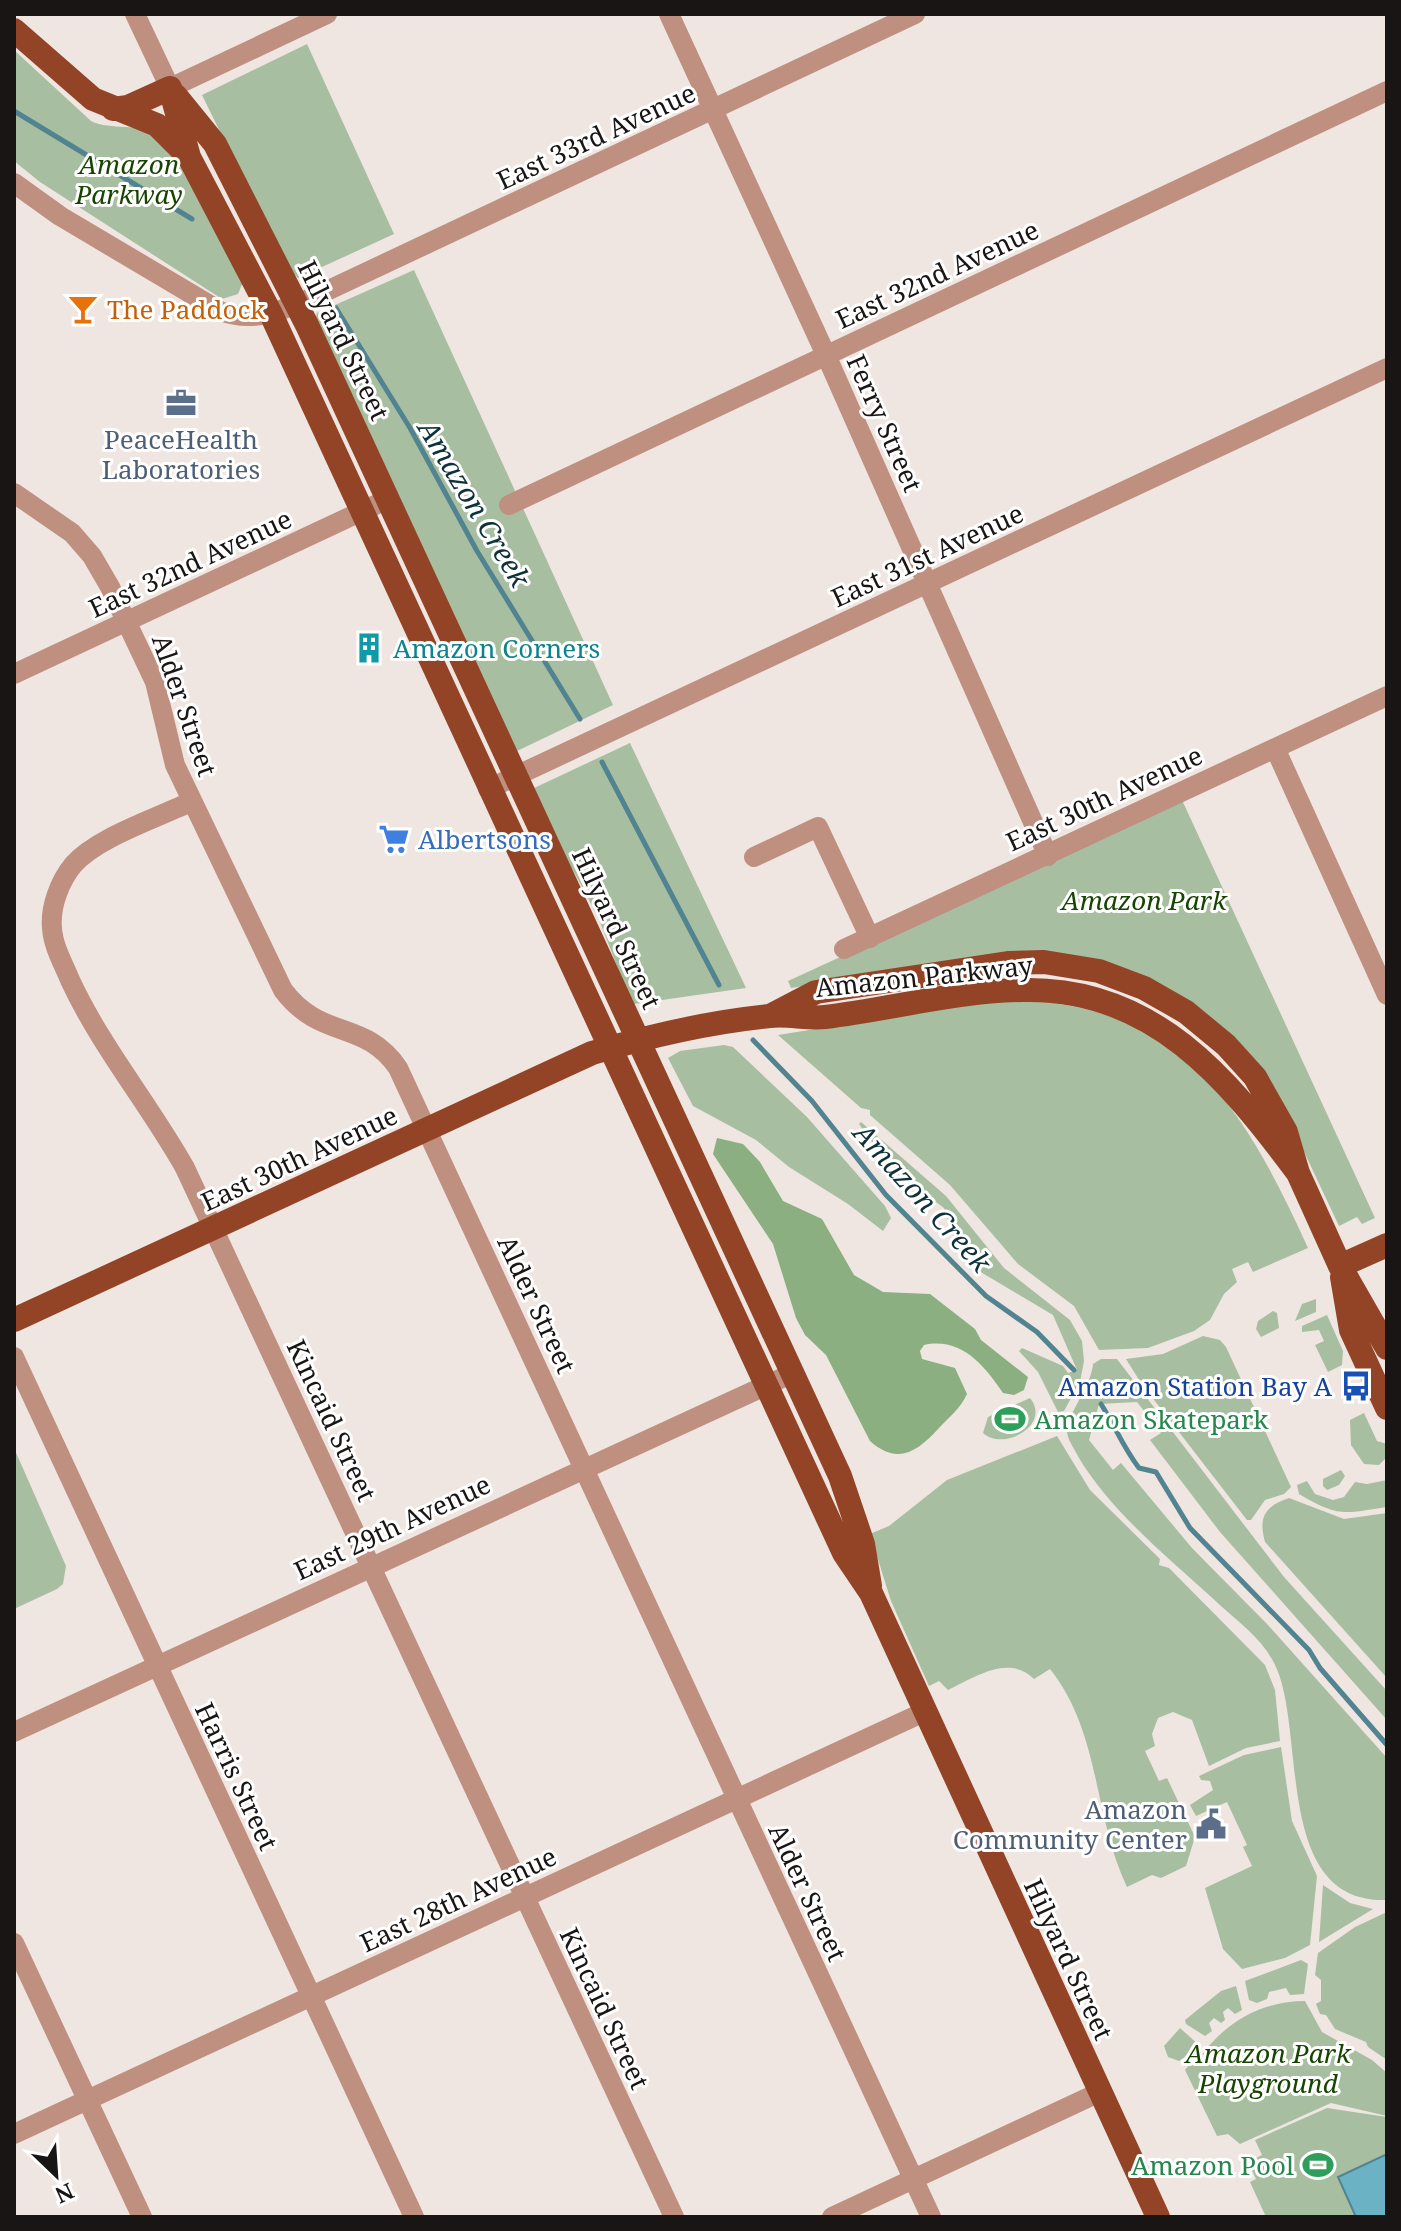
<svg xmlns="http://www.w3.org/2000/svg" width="1401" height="2231" viewBox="0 0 1401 2231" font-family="'Noto Serif',serif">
<rect width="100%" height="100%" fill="#efe6e1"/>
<!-- green -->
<path fill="#a8bea1" d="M 307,44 L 394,234 L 298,278 L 286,266 L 202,95 Z
M 14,50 L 91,121 C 112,131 138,122 157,136 C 188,157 224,247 243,282 L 238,294 L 222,299 L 40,182 L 14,161 Z
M 414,270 L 613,705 L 515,752 L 315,321 L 317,313 Z
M 630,743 L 746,988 L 634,1004 C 619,977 611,947 598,918 C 577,874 550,834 532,789 Z
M 1182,800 L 1375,1218 L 1362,1224 L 1357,1217 L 1339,1226 L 1282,1105 L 1255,1067 L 1101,963 L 896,970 L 791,988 L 788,981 Z
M 1001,999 C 1180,1002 1240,1099 1308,1248 L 1253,1272 L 1248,1262 L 1232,1269 L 1237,1282 L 1224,1294 L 1210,1320 L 1194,1331 L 1148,1348 L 1099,1350 L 1074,1306 L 1018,1264 L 950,1185 L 870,1115 L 870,1110 L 861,1108 L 778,1035 Z
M 724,1045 L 733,1047 L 807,1117 L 885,1206 L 891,1218 L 883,1231 L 848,1204 L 789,1167 L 756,1140 L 693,1106 L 668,1058 L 680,1051 Z
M 861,1122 L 946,1196 L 1004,1268 L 1070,1320 L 1082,1341 L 1084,1361 L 1080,1382 L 1064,1411 L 1058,1412 L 1038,1372 L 1019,1351 L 1022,1348 L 1063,1366 L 1068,1373 L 1077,1370 L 1053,1315 L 979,1271 L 954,1238 L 944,1208 L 892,1170 L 859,1124 Z
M 1316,1299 L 1316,1312 L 1295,1321 L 1302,1304 Z
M 1273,1311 L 1277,1313 L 1279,1328 L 1261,1337 L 1256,1329 L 1258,1321 Z
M 1327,1315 L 1343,1351 L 1342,1365 L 1328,1372 L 1315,1345 L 1324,1341 L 1319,1330 L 1302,1332 L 1302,1326 Z
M 1203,1336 L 1220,1340 L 1226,1347 L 1291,1487 L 1284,1494 L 1265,1500 L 1251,1520 L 1247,1520 L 1141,1383 L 1126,1359 L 1163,1354 Z
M 1101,1359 L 1117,1359 L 1284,1577 L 1387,1691 L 1387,1720 L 1220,1532 L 1150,1440 L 1161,1433 L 1137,1402 L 1099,1404 L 1089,1440 L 1113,1470 L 1121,1463 L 1192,1548 L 1267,1624 L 1387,1758 L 1387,1900 C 1272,1904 1307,1730 1275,1665 C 1264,1641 1241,1624 1222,1607 C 1173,1561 1114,1516 1079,1458 C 1075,1450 1067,1439 1067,1431 C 1066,1416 1091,1387 1093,1364 Z
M 1030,1398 C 1052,1425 1003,1452 983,1433 L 988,1417 Z
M 1364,1413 L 1377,1441 L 1387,1444 L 1387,1457 L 1379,1465 L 1364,1464 L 1351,1445 L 1350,1420 Z
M 1057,1436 L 1090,1490 L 1160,1559 L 1159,1565 L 1169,1568 L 1265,1665 L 1275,1690 L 1280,1741 L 1246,1748 L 1209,1766 L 1192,1720 L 1173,1712 L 1158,1718 L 1152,1734 L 1155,1746 L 1145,1751 L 1159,1781 L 1167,1778 L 1195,1837 L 1186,1866 L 1161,1878 L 1152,1875 L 1127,1887 C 1093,1816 1101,1733 1050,1669 L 1034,1679 C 1008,1654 976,1677 948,1690 L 939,1681 L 929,1686 L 891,1601 L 870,1534 L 889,1526 L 947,1480 Z
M 14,1448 L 66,1566 L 63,1584 L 57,1589 L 14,1609 Z
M 1341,1470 L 1345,1476 L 1339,1485 L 1327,1490 L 1323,1486 L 1323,1479 Z
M 1387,1480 L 1387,1507 C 1343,1514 1338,1517 1299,1494 L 1297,1485 L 1307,1481 L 1315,1494 L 1333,1500 L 1344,1497 L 1355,1482 L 1367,1484 Z
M 1289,1498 L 1344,1519 L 1387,1513 L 1387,1678 L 1265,1542 C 1258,1517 1265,1506 1289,1498 Z
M 1281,1747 L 1292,1821 L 1317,1876 L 1310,1945 L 1285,1958 L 1242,1969 L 1223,1949 L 1205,1888 L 1252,1866 L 1243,1847 L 1247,1845 L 1227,1802 L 1196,1816 L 1190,1805 L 1213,1790 L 1210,1781 L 1201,1780 L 1199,1776 L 1244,1755 Z
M 1323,1885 L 1350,1903 L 1373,1909 L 1319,1942 Z
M 1387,1912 L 1387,2060 L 1368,2047 L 1366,2042 L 1335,2029 L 1326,2015 L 1320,2014 L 1316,2004 L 1321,2001 L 1321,1980 L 1315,1975 L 1318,1953 L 1355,1927 Z
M 1301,1960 L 1308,1964 L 1304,1994 L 1290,1995 L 1286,1988 L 1269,1992 L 1267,1999 L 1257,2003 L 1249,2000 L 1245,1981 Z
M 1236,1986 L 1242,2010 L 1235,2014 L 1228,2008 L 1223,2012 L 1225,2020 L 1221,2023 L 1214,2018 L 1209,2023 L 1212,2031 L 1205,2036 L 1186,2024 L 1185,2020 L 1221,1991 Z
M 1305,2001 L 1322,2032 L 1372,2060 L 1387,2073 L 1387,2116 L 1331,2103 L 1240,2144 L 1228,2134 L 1217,2136 L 1185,2070 C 1190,2063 1197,2060 1203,2053 C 1228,2021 1263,2001 1305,2001 Z
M 1180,2028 L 1200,2046 L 1179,2061 L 1168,2057 L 1164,2046 Z
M 1327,2108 L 1387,2117 L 1387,2217 L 1266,2217 L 1250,2182 L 1256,2179 L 1248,2162 L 1262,2155 L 1255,2140 Z"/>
<!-- forest -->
<path fill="#8baf80" d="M 717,1138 L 743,1144 L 760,1162 L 783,1201 L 822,1219 L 854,1275 L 883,1292 L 930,1294 L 975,1329 L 981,1340 L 1028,1377 L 1024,1390 L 1014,1395 L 1003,1393 C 984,1365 961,1337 924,1345 L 920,1351 L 922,1359 L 955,1368 L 967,1394 C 960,1409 950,1416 939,1428 C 918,1451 898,1466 870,1441 L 826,1355 L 805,1335 L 796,1318 L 773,1244 L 713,1154 Z"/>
<!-- water -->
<path fill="#6bb2c5" stroke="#528390" stroke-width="2" d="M 1387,2154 L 1387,2217 L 1356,2217 L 1338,2177 Z"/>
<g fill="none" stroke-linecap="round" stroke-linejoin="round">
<!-- stream -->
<path stroke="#528390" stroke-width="5" d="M 14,111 L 192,219
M 336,308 L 410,428 L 477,551 L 580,719
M 602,762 L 719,985
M 753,1040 L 812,1101 L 886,1195 L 986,1296 L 1037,1332 L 1074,1370
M 1101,1404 C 1115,1426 1123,1447 1139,1468 L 1156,1472 L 1190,1528 L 1309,1650 L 1320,1668 L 1387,1745"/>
<!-- minor -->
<path stroke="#bf9080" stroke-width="20" d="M 135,14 L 170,88 L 327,14
M 669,14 L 826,355 L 1048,856
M 14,183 L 60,216 L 220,311 C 255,324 283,310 316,296 L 915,14
M 14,493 L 72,533 L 92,556 L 110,587 L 155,682 L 175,765 L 283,990 C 321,1041 365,1019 398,1068 L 931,2217
M 509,505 L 1387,91
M 14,674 L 388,499
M 1275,748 L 1387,995
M 488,789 L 1387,368
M 192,801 C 158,818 97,837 73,865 C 60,881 50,906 52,928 C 53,946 63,963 70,980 C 101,1047 149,1104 185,1168 L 674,2217
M 754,857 L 818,827 L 870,938
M 844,949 L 1387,696
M 14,1357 L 414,2217
M 14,1732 L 793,1373
M 14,1943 L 142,2217
M 14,2134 L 924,1712
M 832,2217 L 1100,2092"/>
<!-- major -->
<path stroke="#934426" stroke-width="24" d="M 14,30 L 93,99 L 157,125 L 187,155
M 170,88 L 189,157 L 271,314 L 844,1553 L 871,1593 L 1158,2217
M 176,96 L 215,144 L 307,325 L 840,1476 L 863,1544 L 870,1586
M 113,109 L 128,107 L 170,88
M 772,1015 L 816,992 L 1008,963 L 1044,962 L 1099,971 L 1144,988 L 1186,1012 L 1226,1045 L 1255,1077 L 1286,1132 L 1298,1173 L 1340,1266 L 1387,1348
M 1340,1266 L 1387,1245
M 1342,1277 L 1351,1330 L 1387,1408
M 14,1320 L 592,1053 C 649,1036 710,1022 770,1016 C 788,1014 807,1019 825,1017 C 891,1009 956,991 1023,990 C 1153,987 1227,1078 1298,1173"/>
</g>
<!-- icons -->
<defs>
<g id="bar-bare" transform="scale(2.4)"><path d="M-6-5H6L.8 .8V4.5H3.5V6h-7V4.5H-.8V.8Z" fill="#e8710a" stroke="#fff" stroke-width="2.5" paint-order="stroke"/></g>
<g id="office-bare" transform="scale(2.4)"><path d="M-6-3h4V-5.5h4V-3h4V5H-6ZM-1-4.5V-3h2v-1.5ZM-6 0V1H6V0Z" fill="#5c6f8a" stroke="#fff" stroke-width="2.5" paint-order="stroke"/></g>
<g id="building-bare" transform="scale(2.4)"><path d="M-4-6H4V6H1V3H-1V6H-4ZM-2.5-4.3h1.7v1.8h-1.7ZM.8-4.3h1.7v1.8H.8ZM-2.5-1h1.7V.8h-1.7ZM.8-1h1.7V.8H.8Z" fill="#0f9aa8" stroke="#fff" stroke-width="2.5" paint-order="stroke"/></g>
<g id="supermarket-bare" transform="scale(2.4)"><path d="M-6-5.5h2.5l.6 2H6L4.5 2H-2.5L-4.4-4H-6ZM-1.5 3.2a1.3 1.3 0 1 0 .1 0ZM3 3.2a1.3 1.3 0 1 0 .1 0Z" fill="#3f7fe0" stroke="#fff" stroke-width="2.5" paint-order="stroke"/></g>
<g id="bus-bare" transform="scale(2.4)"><path d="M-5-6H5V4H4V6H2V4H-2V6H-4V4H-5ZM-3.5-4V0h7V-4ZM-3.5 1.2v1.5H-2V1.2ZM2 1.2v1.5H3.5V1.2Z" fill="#1a4fb4" stroke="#fff" stroke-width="2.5" paint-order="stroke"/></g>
<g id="stadium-bare" transform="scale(2.4)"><path d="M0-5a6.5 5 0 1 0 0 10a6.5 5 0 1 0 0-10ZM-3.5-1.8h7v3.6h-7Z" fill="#2e9e5b" stroke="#fff" stroke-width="2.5" paint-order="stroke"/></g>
<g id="civic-bare" transform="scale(2.4)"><path d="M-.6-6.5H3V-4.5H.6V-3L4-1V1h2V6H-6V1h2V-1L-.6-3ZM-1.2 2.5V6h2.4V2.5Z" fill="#5c6f8a" stroke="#fff" stroke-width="2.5" paint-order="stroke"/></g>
</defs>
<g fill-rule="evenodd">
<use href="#bar-bare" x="83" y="309"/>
<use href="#office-bare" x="181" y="403"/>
<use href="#building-bare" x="369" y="648"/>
<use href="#supermarket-bare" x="394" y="839"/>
<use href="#bus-bare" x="1356" y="1386"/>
<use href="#stadium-bare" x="1010" y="1419"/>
<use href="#civic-bare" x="1211" y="1824"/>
<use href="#stadium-bare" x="1318" y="2165"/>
</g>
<g text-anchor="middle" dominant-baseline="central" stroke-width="6" stroke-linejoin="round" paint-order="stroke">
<!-- street labels -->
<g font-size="26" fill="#181514" stroke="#fff">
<text transform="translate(596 136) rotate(-25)">East 33rd Avenue</text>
<text transform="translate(937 274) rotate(-25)">East 32nd Avenue</text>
<text transform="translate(344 340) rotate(64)">Hilyard Street</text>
<text transform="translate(885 423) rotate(66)">Ferry Street</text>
<text transform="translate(927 555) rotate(-25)">East 31st Avenue</text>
<text transform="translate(190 563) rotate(-25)">East 32nd Avenue</text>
<text transform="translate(185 705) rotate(71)">Alder Street</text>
<text transform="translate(1104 798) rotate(-25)">East 30th Avenue</text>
<text transform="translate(617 928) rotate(65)">Hilyard Street</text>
<text transform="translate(924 976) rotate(-6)">Amazon Parkway</text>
<text transform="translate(299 1158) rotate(-25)">East 30th Avenue</text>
<text transform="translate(537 1304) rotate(65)">Alder Street</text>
<text transform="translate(332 1420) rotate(65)">Kincaid Street</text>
<text transform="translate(392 1527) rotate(-25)">East 29th Avenue</text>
<text transform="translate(237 1776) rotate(65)">Harris Street</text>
<text transform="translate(808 1892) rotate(65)">Alder Street</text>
<text transform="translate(458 1899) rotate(-25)">East 28th Avenue</text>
<text transform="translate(1069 1959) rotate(65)">Hilyard Street</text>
<text transform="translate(605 2008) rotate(65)">Kincaid Street</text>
</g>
<!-- park labels -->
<g font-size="26" font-style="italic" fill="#174501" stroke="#fff">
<text x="129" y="164">Amazon<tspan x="129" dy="30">Parkway</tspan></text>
<text x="1144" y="900">Amazon Park</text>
<text x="1268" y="2053">Amazon Park<tspan x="1268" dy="30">Playground</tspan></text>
</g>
<!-- food labels -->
<g font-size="26" fill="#c56008" stroke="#fff" text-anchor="start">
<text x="107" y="309">The Paddock</text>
</g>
<!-- service labels -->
<g font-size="26" fill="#4e5e75" stroke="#fff">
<text x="181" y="439">PeaceHealth<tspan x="181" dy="30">Laboratories</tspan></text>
<text x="1187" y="1809" text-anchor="end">Amazon<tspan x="1187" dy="30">Community Center</tspan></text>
</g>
<!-- culture labels -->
<g font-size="26" fill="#0d838f" stroke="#fff" text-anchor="start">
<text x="393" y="648">Amazon Corners</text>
</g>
<!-- shop labels -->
<g font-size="26" fill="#366cbe" stroke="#fff" text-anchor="start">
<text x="418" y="839">Albertsons</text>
</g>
<!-- transit labels -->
<g font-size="26" fill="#164399" stroke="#fff" text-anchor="end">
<text x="1332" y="1386">Amazon Station Bay A</text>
</g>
<!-- leisure labels -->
<g font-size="26" fill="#27864d" stroke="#fff" text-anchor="start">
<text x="1034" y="1419">Amazon Skatepark</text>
<text x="1294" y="2165" text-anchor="end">Amazon Pool</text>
</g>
<!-- water labels -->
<g font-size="28" font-style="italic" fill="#0f323a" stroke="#fff">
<text transform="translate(475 503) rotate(59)">Amazon Creek</text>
<text transform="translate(923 1197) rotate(48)">Amazon Creek</text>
</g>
</g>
<!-- border -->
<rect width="1401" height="2231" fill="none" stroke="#181514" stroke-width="32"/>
<!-- north arrow -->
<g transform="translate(56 2175) rotate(155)" stroke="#ffffff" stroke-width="6" paint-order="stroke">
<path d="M0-6L14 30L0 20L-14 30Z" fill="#181514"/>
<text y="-12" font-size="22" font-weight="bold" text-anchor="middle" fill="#181514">N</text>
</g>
</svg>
